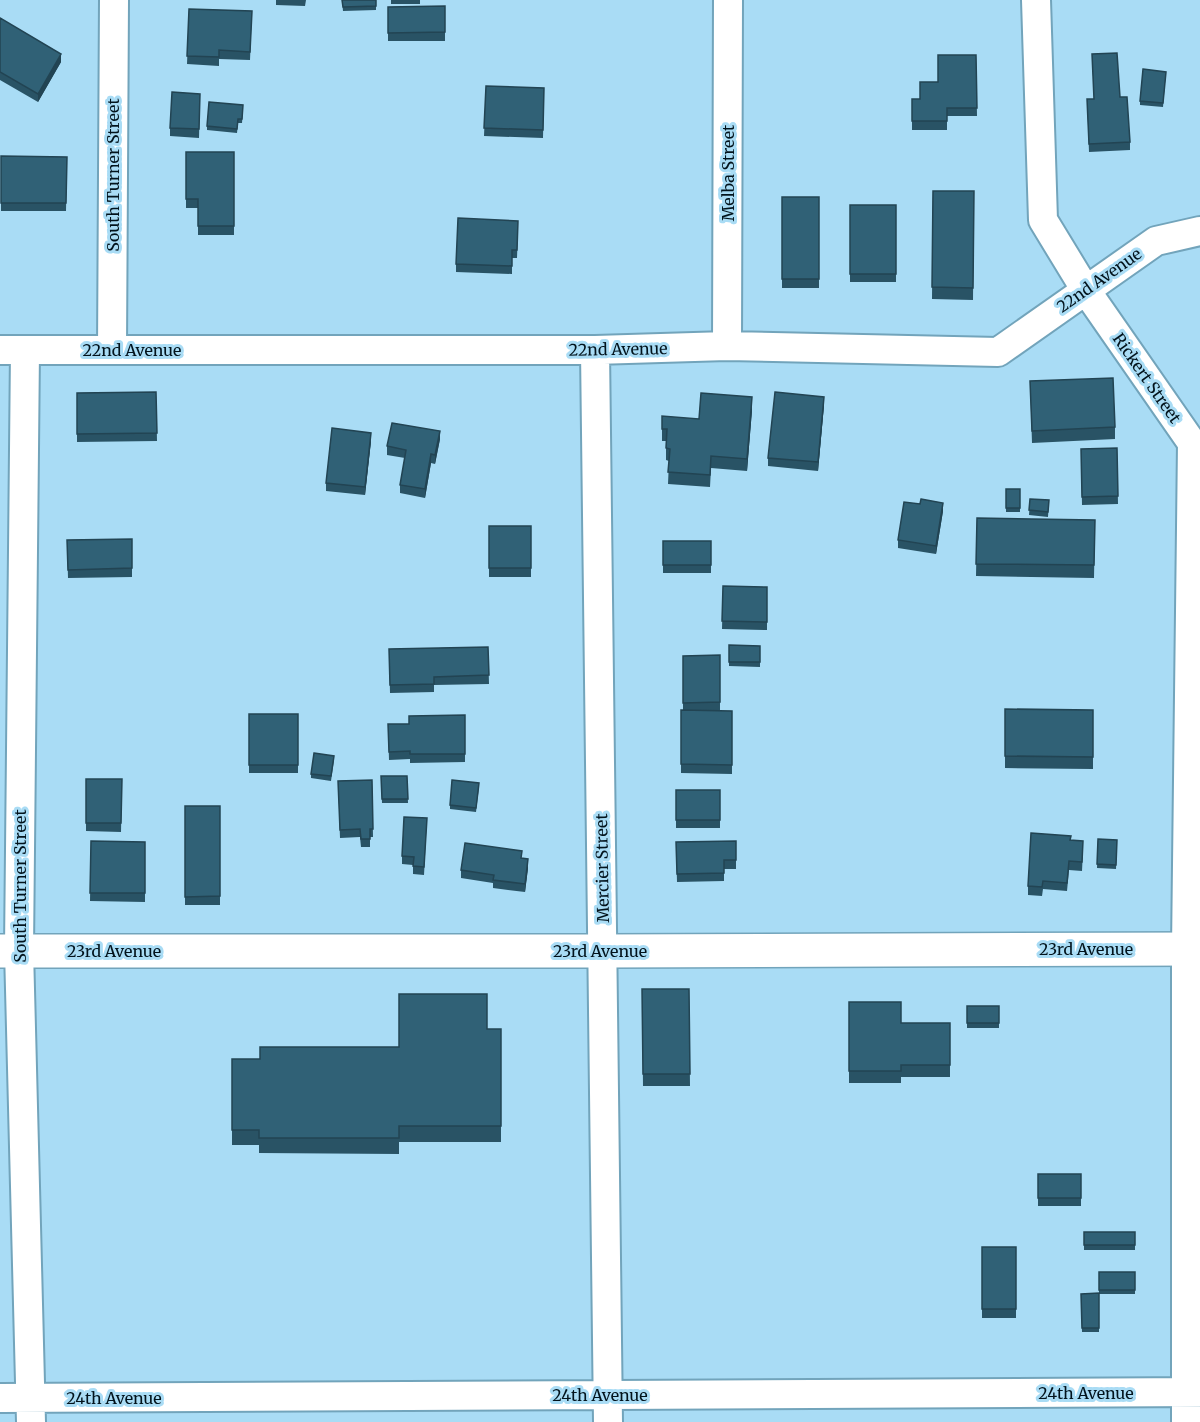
<svg xmlns="http://www.w3.org/2000/svg" width="1200" height="1422" viewBox="0 0 1200 1422" font-family="Merriweather,serif">
<rect width="100%" height="100%" fill="#a9dcf5"/>
<g fill="none" stroke-linecap="round" stroke-linejoin="round">
<!-- street casing -->
<g stroke="#72a4bb" stroke-width="32">
<path id="street" d="M 1036,0 L 1043,220 L 1085,289 L 1192,443 L 1186,949 L 1186,1422
M 727,346 L 728,0
M 0,350 L 595,350 L 727,346 L 998,352 L 1156,241 L 1200,231
M 25,350 L 19,950 L 31,1422
M 112,350 L 114,0
M 595,350 L 608,1422
M 0,1398 L 1200,1392"/>
</g>
<!-- secondary casing -->
<g stroke="#72a4bb" stroke-width="36">
<path id="secondary" d="M 0,951 L 603,951 L 1200,949"/>
</g>
<!-- street -->
<use href="#street" stroke="#fff" stroke-width="28"/>
<!-- secondary -->
<use href="#secondary" stroke="#fff" stroke-width="33"/>
</g>
<!-- wall -->
<path fill="#295365" d="M 276,0 L 306,0 L 305,6 L 276,5 Z
M 342,0 L 376,0 L 376,10 L 343,11 Z
M 391,0 L 420,0 L 420,4 L 391,4 Z
M 445,6 L 445,41 L 388,41 L 388,7 Z
M 189,9 L 252,11 L 250,60 L 219,59 L 219,66 L 187,64 Z
M 0,18 L 61,62 L 38,102 L 0,80 Z
M 1092,54 L 1120,97 L 1130,142 L 1130,150 L 1089,152 L 1087,99 L 1094,99 Z
M 976,55 L 977,116 L 947,116 L 947,130 L 912,130 L 912,99 L 920,99 Z
M 1166,72 L 1163,107 L 1140,105 L 1140,101 Z
M 486,86 L 544,88 L 543,138 L 484,136 Z
M 200,94 L 199,138 L 170,136 L 170,128 Z
M 243,109 L 242,123 L 238,123 L 237,133 L 207,130 L 207,126 Z
M 186,152 L 234,152 L 234,235 L 198,235 L 198,208 L 186,208 Z
M 1,156 L 67,157 L 66,211 L 1,211 Z
M 933,191 L 974,191 L 973,300 L 932,299 Z
M 782,197 L 819,197 L 819,288 L 782,288 Z
M 850,205 L 896,205 L 896,282 L 850,282 Z
M 518,229 L 517,258 L 512,258 L 512,274 L 456,272 L 456,264 Z
M 1030,381 L 1115,427 L 1115,439 L 1032,443 Z
M 156,392 L 157,441 L 77,442 L 77,393 Z
M 824,405 L 818,471 L 768,466 L 768,458 Z
M 752,410 L 747,471 L 711,468 L 710,487 L 668,484 L 669,461 L 666,460 L 666,441 L 662,441 L 662,429 L 699,419 Z
M 440,439 L 435,464 L 431,463 L 425,498 L 400,493 L 400,485 L 405,458 L 387,455 L 387,446 Z
M 371,441 L 365,495 L 326,491 L 326,483 Z
M 1117,448 L 1118,504 L 1082,505 L 1081,449 Z
M 1006,489 L 1020,489 L 1020,512 L 1006,512 Z
M 1030,499 L 1049,500 L 1048,517 L 1029,515 Z
M 943,511 L 936,554 L 898,548 L 898,540 Z
M 977,518 L 1095,520 L 1094,578 L 976,576 Z
M 489,526 L 531,526 L 531,577 L 489,577 Z
M 132,539 L 132,577 L 68,578 L 67,540 Z
M 663,541 L 711,541 L 711,573 L 663,573 Z
M 723,586 L 767,587 L 767,630 L 722,629 Z
M 729,645 L 760,646 L 760,667 L 729,666 Z
M 488,647 L 489,684 L 434,685 L 434,692 L 390,693 L 389,649 Z
M 720,655 L 720,711 L 704,711 L 732,711 L 732,774 L 681,773 L 681,710 L 683,710 L 683,656 Z
M 1005,709 L 1093,710 L 1093,769 L 1005,768 Z
M 249,714 L 298,714 L 298,773 L 249,773 Z
M 465,715 L 465,762 L 410,763 L 410,759 L 389,760 L 388,724 L 409,724 Z
M 334,760 L 331,781 L 311,778 L 311,774 Z
M 381,776 L 407,776 L 408,803 L 382,803 Z
M 86,779 L 122,779 L 121,832 L 86,831 Z
M 372,780 L 373,837 L 370,837 L 370,847 L 361,847 L 360,837 L 340,838 L 338,781 Z
M 479,787 L 476,812 L 450,809 L 450,805 Z
M 676,790 L 720,790 L 720,828 L 676,828 Z
M 185,806 L 220,806 L 220,905 L 185,905 Z
M 427,818 L 424,875 L 413,874 L 413,865 L 402,864 L 402,856 Z
M 1098,839 L 1117,840 L 1116,869 L 1097,868 Z
M 1070,840 L 1083,850 L 1082,871 L 1069,870 L 1067,891 L 1043,889 L 1042,896 L 1028,895 L 1028,886 Z
M 91,841 L 145,842 L 145,902 L 90,901 Z
M 736,841 L 736,869 L 724,869 L 724,881 L 677,882 L 676,842 Z
M 522,859 L 528,868 L 525,892 L 493,888 L 493,883 L 461,878 L 461,870 Z
M 642,989 L 689,989 L 690,1086 L 643,1086 Z
M 849,1002 L 901,1023 L 950,1023 L 950,1077 L 901,1077 L 901,1083 L 849,1083 Z
M 967,1006 L 999,1006 L 999,1028 L 967,1028 Z
M 487,1029 L 501,1029 L 501,1142 L 399,1142 L 399,1154 L 259,1153 L 259,1145 L 232,1145 L 232,1059 L 260,1059 L 399,1047 Z
M 1038,1174 L 1081,1174 L 1081,1206 L 1038,1206 Z
M 1084,1232 L 1135,1232 L 1135,1250 L 1084,1250 Z
M 982,1247 L 1016,1247 L 1016,1318 L 982,1318 Z
M 1099,1272 L 1135,1272 L 1135,1294 L 1099,1294 Z
M 1099,1293 L 1099,1332 L 1082,1332 L 1081,1294 Z"/>
<!-- shaded-wall -->
<path fill="#224453" d="M 61,54 L 61,62 L 38,102 L 38,94 Z
M 752,397 L 752,410 L 747,471 L 747,459 Z
M 824,397 L 824,405 L 818,471 L 818,462 Z
M 440,431 L 440,439 L 435,464 L 435,455 Z
M 371,433 L 371,441 L 365,495 L 365,487 Z
M 431,454 L 431,463 L 425,498 L 425,489 Z
M 943,503 L 943,511 L 936,554 L 936,546 Z
M 528,859 L 528,868 L 525,892 L 525,884 Z"/>
<!-- building -->
<path fill="#306176" stroke="#224453" stroke-width="1.5" d="M 342,0 L 376,0 L 376,6 L 343,7 Z
M 445,6 L 445,32 L 388,33 L 388,7 Z
M 189,9 L 252,11 L 250,52 L 219,50 L 219,57 L 187,56 Z
M 0,18 L 61,54 L 38,94 L 0,72 Z
M 1117,53 L 1120,97 L 1127,97 L 1130,142 L 1089,144 L 1087,99 L 1094,99 L 1092,54 Z
M 938,55 L 976,55 L 977,108 L 947,108 L 947,121 L 912,121 L 912,99 L 920,99 L 920,82 L 938,82 Z
M 1143,69 L 1166,72 L 1163,103 L 1140,101 Z
M 486,86 L 544,88 L 543,130 L 484,128 Z
M 172,92 L 200,94 L 199,129 L 170,128 Z
M 209,102 L 243,105 L 242,119 L 238,119 L 237,129 L 207,126 Z
M 186,152 L 234,152 L 234,226 L 198,226 L 198,199 L 186,199 Z
M 1,156 L 67,157 L 66,203 L 1,203 Z
M 933,191 L 974,191 L 973,288 L 932,287 Z
M 782,197 L 819,197 L 819,279 L 782,279 Z
M 850,205 L 896,205 L 896,274 L 850,274 Z
M 458,218 L 518,221 L 517,250 L 512,250 L 512,266 L 456,264 Z
M 1113,378 L 1115,427 L 1032,431 L 1030,381 Z
M 156,392 L 157,433 L 77,434 L 77,393 Z
M 775,392 L 824,397 L 818,462 L 768,458 Z
M 701,393 L 752,397 L 747,459 L 711,456 L 710,475 L 668,472 L 670,449 L 666,448 L 667,429 L 662,429 L 662,416 L 699,419 Z
M 392,423 L 440,431 L 435,455 L 431,454 L 425,489 L 400,485 L 406,450 L 387,446 Z
M 332,428 L 371,433 L 365,487 L 326,483 Z
M 1117,448 L 1118,496 L 1082,497 L 1081,449 Z
M 1006,489 L 1020,489 L 1020,508 L 1006,508 Z
M 921,499 L 943,503 L 936,546 L 898,540 L 904,502 L 920,504 Z
M 1030,499 L 1049,500 L 1048,512 L 1029,510 Z
M 977,518 L 1095,520 L 1094,565 L 976,564 Z
M 489,526 L 531,526 L 531,568 L 489,568 Z
M 132,539 L 132,568 L 68,570 L 67,540 Z
M 663,541 L 711,541 L 711,565 L 663,565 Z
M 723,586 L 767,587 L 767,622 L 722,621 Z
M 729,645 L 760,646 L 760,662 L 729,662 Z
M 488,647 L 489,675 L 434,677 L 434,684 L 390,685 L 389,649 Z
M 720,655 L 720,702 L 683,703 L 683,656 Z
M 1005,709 L 1093,710 L 1093,757 L 1005,756 Z
M 681,710 L 732,711 L 732,765 L 681,764 Z
M 249,714 L 298,714 L 298,765 L 249,765 Z
M 465,715 L 465,754 L 410,754 L 410,751 L 389,752 L 388,724 L 409,724 L 409,716 Z
M 314,753 L 334,756 L 331,776 L 311,774 Z
M 381,776 L 407,776 L 408,799 L 382,799 Z
M 86,779 L 122,779 L 121,823 L 86,823 Z
M 372,780 L 373,829 L 370,829 L 370,839 L 361,839 L 360,829 L 340,830 L 338,781 Z
M 452,780 L 479,783 L 476,808 L 450,805 Z
M 676,790 L 720,790 L 720,820 L 676,820 Z
M 185,806 L 220,806 L 220,896 L 185,897 Z
M 404,817 L 427,818 L 424,867 L 413,866 L 414,857 L 402,856 Z
M 1031,833 L 1071,836 L 1070,840 L 1083,841 L 1082,862 L 1069,861 L 1067,883 L 1043,881 L 1042,887 L 1028,886 Z
M 1098,839 L 1117,840 L 1116,865 L 1097,864 Z
M 91,841 L 145,842 L 145,893 L 90,893 Z
M 736,841 L 736,860 L 724,860 L 724,873 L 677,874 L 676,842 Z
M 465,843 L 522,851 L 521,858 L 528,859 L 525,884 L 493,880 L 494,875 L 461,870 Z
M 642,989 L 689,989 L 690,1074 L 643,1074 Z
M 399,994 L 487,994 L 487,1029 L 501,1029 L 501,1126 L 399,1126 L 399,1138 L 259,1138 L 259,1130 L 232,1130 L 232,1059 L 260,1059 L 260,1047 L 399,1047 Z
M 849,1002 L 901,1002 L 901,1023 L 950,1023 L 950,1065 L 901,1065 L 901,1071 L 849,1071 Z
M 967,1006 L 999,1006 L 999,1023 L 967,1023 Z
M 1038,1174 L 1081,1174 L 1081,1198 L 1038,1198 Z
M 1084,1232 L 1135,1232 L 1135,1245 L 1084,1245 Z
M 982,1247 L 1016,1247 L 1016,1309 L 982,1309 Z
M 1099,1272 L 1135,1272 L 1135,1290 L 1099,1290 Z
M 1099,1293 L 1099,1328 L 1082,1328 L 1081,1294 Z"/>
<g text-anchor="middle" dominant-baseline="central" stroke-width="6" stroke-linejoin="round" paint-order="stroke">
<!-- street labels -->
<g font-size="16" fill="#02131c" stroke="#a9dcf5">
<text transform="translate(728 173) rotate(-90)">Melba Street</text>
<text transform="translate(113 175) rotate(-90)">South Turner Street</text>
<text transform="translate(1099 280) rotate(-35)">22nd Avenue</text>
<text transform="translate(618 349) rotate(-1)">22nd Avenue</text>
<text x="132" y="350">22nd Avenue</text>
<text transform="translate(1147 378) rotate(55)">Rickert Street</text>
<text transform="translate(602 868) rotate(-91)">Mercier Street</text>
<text transform="translate(20 886) rotate(-90)">South Turner Street</text>
<text x="1086" y="949">23rd Avenue</text>
<text x="114" y="951">23rd Avenue</text>
<text x="600" y="951">23rd Avenue</text>
<text x="1086" y="1393">24th Avenue</text>
<text x="600" y="1395">24th Avenue</text>
<text x="114" y="1398">24th Avenue</text>
</g>
</g>
</svg>
